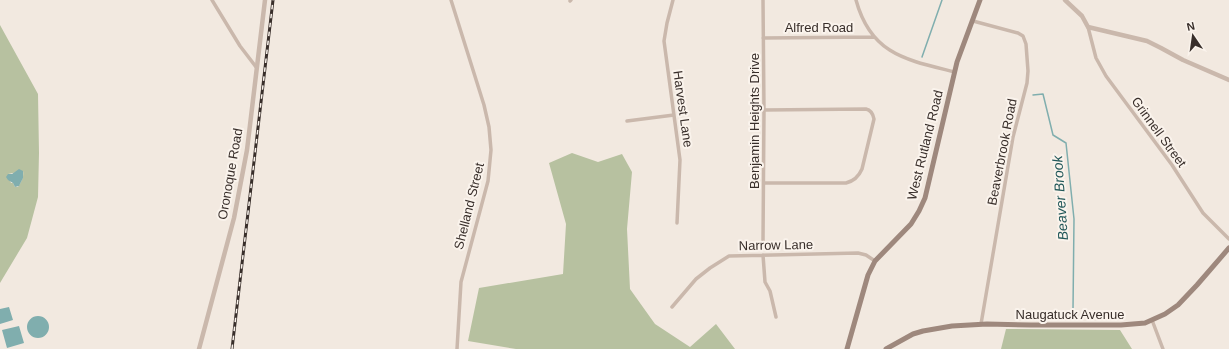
<svg xmlns="http://www.w3.org/2000/svg" width="1229" height="349" viewBox="0 0 1229 349" font-family="Helvetica,sans-serif">
<rect width="100%" height="100%" fill="#f2e9e0"/>
<!-- green -->
<path fill="#b7c1a0" fill-rule="evenodd" d="M 0,25 L 38,94 L 39,153 L 38,197 L 27,238 L 0,283 ZM 23,171 C 24,178 21,182 18,187 L 15,187 L 13,183 L 11,183 L 8,174 Z
M 572,153 L 598,162 L 622,154 L 632,172 L 627,229 L 630,289 L 655,324 L 690,347 L 716,324 L 735,349 L 516,349 L 468,341 L 479,288 L 563,274 L 566,224 L 549,163 Z
M 1006,329 L 1120,330 L 1132,349 L 1001,349 Z"/>
<!-- water -->
<path fill="#80aeae" d="M 19,169 L 23,171 L 23,178 L 19,186 L 15,187 L 13,183 L 8,180 L 6,177 L 8,174 L 12,174 Z
M 9,307 L 13,320 L 0,324 L 0,309 Z
M27 327a11 11 0 1 1 22 0a11 11 0 1 1-22 0Z
M 19,326 L 24,343 L 7,348 L 2,330 Z"/>
<g fill="none" stroke-linecap="round" stroke-linejoin="round">
<!-- stream -->
<path stroke="#80aeae" stroke-width="1.5" d="M 922,57 L 942,0
M 1033,95 L 1043,94 L 1053,135 L 1066,143 L 1074,219 L 1073,310 L 1071,319"/>
<!-- minor -->
<path stroke="#cab8ac" stroke-width="3.5" d="M 212,0 L 240,46 L 256,67
M 451,0 L 484,105 L 489,127 L 491,150 L 488,181 L 461,282 L 457,349
M 673,0 L 667,23 L 664,41 L 680,160 L 677,223
M 856,0 C 871,55 907,60 955,72
M 570,1 L 571,0
M 973,21 L 1018,33 L 1023,36 L 1026,44 L 1028,71 L 1027,83 L 1013,137 L 981,324
M 1088,27 L 1096,58 L 1106,76 L 1172,165 L 1203,213 L 1229,239
M 763,38 L 874,37
M 627,121 L 674,115
M 764,183 L 846,183 C 854,181 859,176 862,169 L 874,119 C 873,114 871,110 866,109 L 764,110
M 763,241 L 764,110 L 763,0
M 763,255 L 765,282 L 770,291 L 776,317
M 672,307 L 696,279 L 710,268 L 729,256 L 858,253 L 866,255 L 875,261
M 1152,320 L 1163,349"/>
<!-- tertiary -->
<path stroke="#cab8ac" stroke-width="4.5" d="M 1065,0 L 1082,16 L 1088,27 L 1147,41 L 1161,48 L 1183,60 L 1229,80
M 199,349 L 234,218 L 247,150 L 265,0"/>
<!-- secondary -->
<path stroke="#9e887d" stroke-width="5" d="M 847,349 L 868,275 L 875,261 L 911,224 L 919,211 L 925,198 L 957,62 L 980,0
M 886,349 L 913,334 L 923,331 L 952,326 L 987,324 L 1031,325 L 1121,325 L 1145,323 L 1165,314 L 1178,305 L 1197,285 L 1229,248"/>
<!-- rail casing -->
<g stroke="#382e2a" stroke-width="3">
<path id="rail" d="M 232,349 L 273,0"/>
</g>
<!-- rail -->
<use href="#rail" stroke="#faf3ec" stroke-width="1.5" stroke-dasharray="4.5" stroke-linecap="butt"/>
</g>
<g text-anchor="middle" dominant-baseline="central" stroke-width="4" stroke-linejoin="round" paint-order="stroke">
<!-- street labels -->
<g font-size="13" fill="#382e2a" stroke="#faf3ec">
<text x="819" y="27">Alfred Road</text>
<text transform="translate(683 109) rotate(82)">Harvest Lane</text>
<text transform="translate(754 121) rotate(-90)">Benjamin Heights Drive</text>
<text transform="translate(1159 132) rotate(54)">Grinnell Street</text>
<text transform="translate(925 145) rotate(-76)">West Rutland Road</text>
<text transform="translate(1002 152) rotate(-79)">Beaverbrook Road</text>
<text transform="translate(230 174) rotate(-80)">Oronoque Road</text>
<text transform="translate(469 206) rotate(-76)">Shelland Street</text>
<text transform="translate(776 245) rotate(-1)">Narrow Lane</text>
<text x="1070" y="314">Naugatuck Avenue</text>
</g>
<!-- water labels -->
<g font-size="14" font-style="italic" fill="#215758" stroke="#faf3ec">
<text transform="translate(1060 198) rotate(-94)">Beaver Brook</text>
</g>
</g>
<!-- north arrow -->
<g transform="translate(1193 36) rotate(347)" stroke="#faf3ec" stroke-width="3" paint-order="stroke">
<path d="M0-3L7 15L0 10L-7 15Z" fill="#382e2a"/>
<text y="-6" font-size="11" font-weight="bold" text-anchor="middle" fill="#382e2a">N</text>
</g>
</svg>
